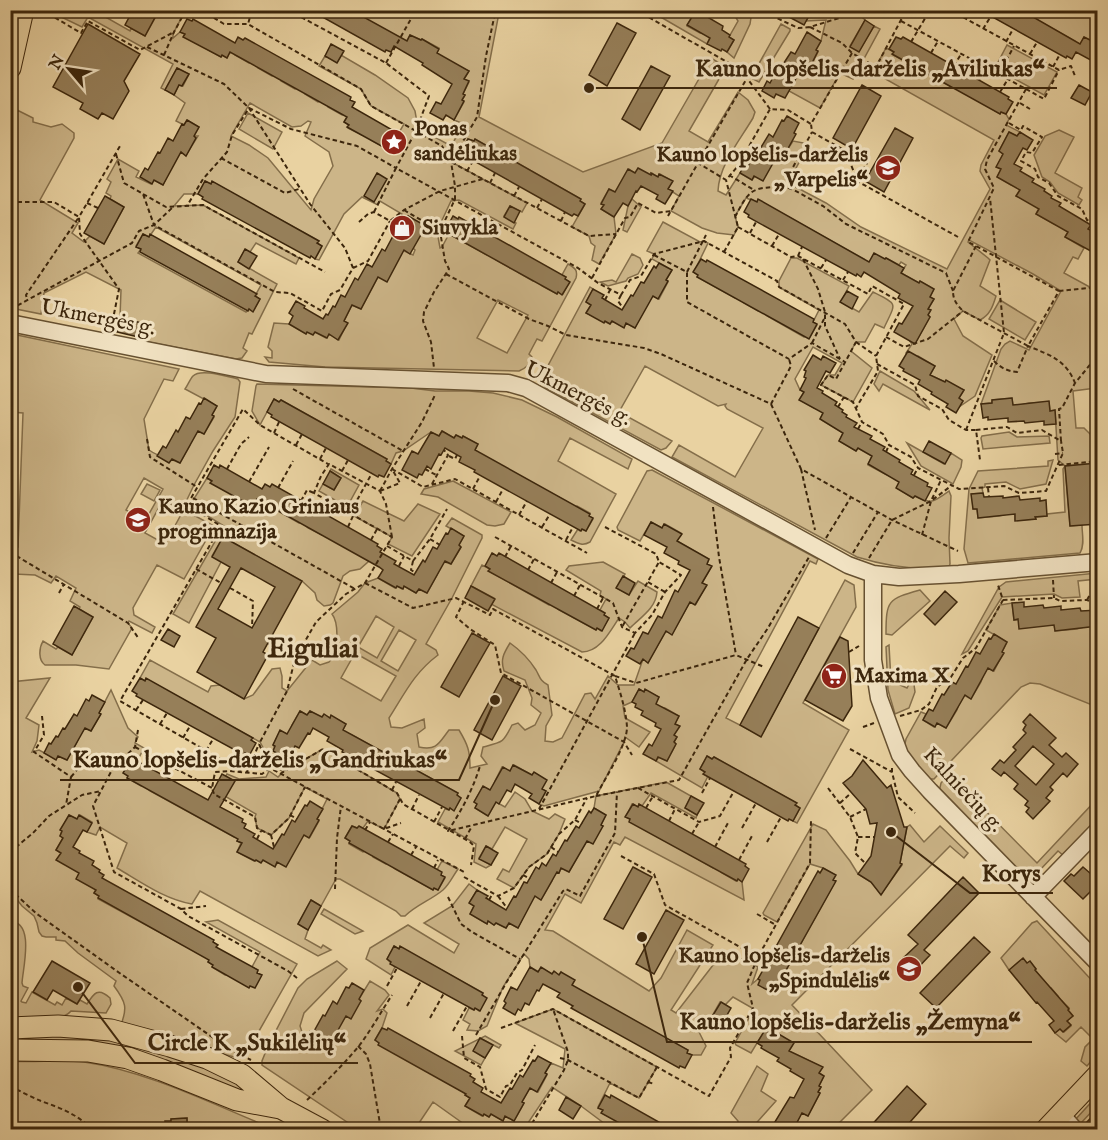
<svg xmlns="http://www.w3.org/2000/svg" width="1108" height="1140" viewBox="0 0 1108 1140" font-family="'IM FELL English',serif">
<rect width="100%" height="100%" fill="#e9d2a1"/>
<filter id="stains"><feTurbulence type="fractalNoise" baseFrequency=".00333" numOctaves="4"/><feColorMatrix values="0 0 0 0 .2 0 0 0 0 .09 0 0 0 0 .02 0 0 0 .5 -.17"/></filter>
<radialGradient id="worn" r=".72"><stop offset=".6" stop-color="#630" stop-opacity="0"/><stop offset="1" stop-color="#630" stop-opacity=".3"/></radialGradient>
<!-- green -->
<path fill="#ccb588" stroke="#846e4a" stroke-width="1.5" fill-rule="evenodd" d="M 57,11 L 95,11 L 130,31 L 131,28 L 145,36 L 159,11 L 185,11 L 173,34 L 173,38 L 180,32 L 185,34 L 184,36 L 221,57 L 222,55 L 227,58 L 231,50 L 236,53 L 235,55 L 249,63 L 251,61 L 259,66 L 258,68 L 272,76 L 274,74 L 282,79 L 281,81 L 295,89 L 297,87 L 305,92 L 305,94 L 318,102 L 320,100 L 328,105 L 328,107 L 342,115 L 343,113 L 348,115 L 344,122 L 349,125 L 348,128 L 362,135 L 371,138 L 371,140 L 385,148 L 386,146 L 390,148 L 404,124 L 371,106 L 361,89 L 319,66 L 325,56 L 337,62 L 341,55 L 375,75 L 408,98 L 415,111 L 418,128 L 451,146 L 464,124 L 454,120 L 464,102 L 462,100 L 465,95 L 463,94 L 469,82 L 464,79 L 469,71 L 435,56 L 439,48 L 422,39 L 421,40 L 410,35 L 405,44 L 347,11 L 502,11 L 498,18 L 479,117 L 583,172 L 662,143 L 711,58 L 726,67 L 689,131 L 708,142 L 738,92 L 748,100 L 755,112 L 753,118 C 740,140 719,165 718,191 L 726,195 L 740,173 L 752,180 L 778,147 L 786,152 L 793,141 L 809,144 L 788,183 L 826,203 L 861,227 L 947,269 L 990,189 L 980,171 L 981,165 L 994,140 L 873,72 L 886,48 L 894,52 L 893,55 L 930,75 L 932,73 L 939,80 L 953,88 L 955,86 L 1000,114 L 1001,112 L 1006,114 L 1009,119 L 1006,125 L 1020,132 L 1017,136 L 1009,132 L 999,151 L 1003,154 L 997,167 L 1001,169 L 997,177 L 1011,185 L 1021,188 L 1016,196 L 1040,206 L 1036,214 L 1054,224 L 1069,230 L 1065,237 L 1084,248 L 1078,259 L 1073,257 L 1064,273 L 1097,291 L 1097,390 L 1096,388 L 1073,391 L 1076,428 L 1084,428 L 1091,435 L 1097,438 L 1097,463 L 1065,466 L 1070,526 L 1082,525 C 1082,534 1085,545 1080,553 L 968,563 L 964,549 L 969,489 L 978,471 L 1048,466 L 1048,461 L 1053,460 L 1046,484 L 1020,489 L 1006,482 L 985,484 L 985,487 L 982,488 L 983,493 L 972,494 L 973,509 L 977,509 L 978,518 L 999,516 L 1015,512 L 1015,520 L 1036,519 L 1035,517 L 1047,516 L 1047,514 L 1065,512 L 1063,469 L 1065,466 L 1058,460 L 1055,411 L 1050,411 L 1049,402 L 1029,403 L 1013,407 L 1012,398 L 992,400 L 992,403 L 981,404 L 1001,349 L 1005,344 L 1010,341 L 1029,350 L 1061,291 L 1033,274 L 969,240 L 968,242 L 988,258 L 990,260 L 980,286 L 996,296 C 993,306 990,315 980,320 L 963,311 L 954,319 L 963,336 L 992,355 L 975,396 L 959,407 L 963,401 L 959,398 L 964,390 L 945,382 L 930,375 L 935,366 L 918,356 L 916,359 L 906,353 L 912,344 L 909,340 L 911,337 L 917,340 L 930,317 L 928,315 L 928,309 L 934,299 L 930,297 L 934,289 L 920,281 L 919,283 L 901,273 L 906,265 L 901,262 L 899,265 L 886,258 L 885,259 L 868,264 L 863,261 L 864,259 L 758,200 L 757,202 L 746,198 L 735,216 L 738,227 L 734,235 L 717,233 L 702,228 L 671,211 L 679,196 L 668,189 L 672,181 L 660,174 L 658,177 L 652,173 L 651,175 L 635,173 L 629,169 L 617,193 L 609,189 L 601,203 L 604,205 L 601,209 L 614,217 L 616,234 L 599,264 L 592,260 L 595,246 L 591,243 L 589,236 L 572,227 L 585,204 L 580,201 L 581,199 L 475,139 L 474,141 L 468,139 L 455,164 L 527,203 L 522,212 L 510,206 L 504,216 L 516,223 L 513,229 L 459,200 L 451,201 L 437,231 L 440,248 L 442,247 L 449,234 L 487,255 L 489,253 L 496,260 L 510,268 L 512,266 L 519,273 L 533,281 L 535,279 L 542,286 L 557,294 L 558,292 L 563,294 L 569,282 L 565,279 L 566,277 L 562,275 L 568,264 C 575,268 578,270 576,278 L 542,341 L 537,339 L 529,354 L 532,357 C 531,364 526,368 519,371 L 325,367 L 269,362 L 265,357 L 272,358 L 272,351 L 268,347 L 274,323 L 289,324 L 306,334 L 307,332 L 315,332 L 326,338 L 329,334 L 339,340 L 347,323 L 344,321 L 352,305 L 361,309 L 378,277 L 402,250 L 413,255 L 415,250 L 413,248 L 420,235 L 408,216 L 405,222 L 400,219 L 402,214 L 380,201 L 378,205 L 362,197 L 344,214 L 319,260 L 315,259 L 322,246 L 317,243 L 319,241 L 212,182 L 211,184 L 205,181 L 198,194 L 184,194 L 174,206 L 203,205 L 299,258 L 296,264 L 256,243 L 250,252 L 245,250 L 238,262 L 277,284 L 252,334 L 249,333 L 243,348 L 247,351 L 242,358 L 236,359 L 143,341 L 146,324 L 120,318 L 121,290 L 86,272 L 44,293 L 41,314 L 16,309 L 11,305 L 10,160 L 17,110 L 33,118 L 33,122 L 51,127 L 62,124 L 74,133 L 74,138 L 40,200 L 78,223 L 72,233 L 84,242 L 90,236 L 104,244 L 124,207 L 110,199 L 111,196 L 106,193 L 111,182 L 107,179 L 118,159 L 139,171 L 136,177 L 151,184 L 154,180 L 163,185 L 178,151 L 186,155 L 198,136 L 194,136 L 199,127 L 187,120 L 184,125 L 176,121 L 185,103 L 174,95 L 179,85 L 183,86 L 189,74 L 177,68 L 165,90 L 161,88 L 173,64 L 88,17 L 82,27 L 55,14 ZM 250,103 L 292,127 L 301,126 L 308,121 L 311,122 L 305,136 L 329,152 L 333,166 L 314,199 L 311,210 L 268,158 L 249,145 L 231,136 ZM 156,227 L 261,285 L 255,296 L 260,299 L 253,311 L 249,309 L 246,312 L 138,253 L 141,249 L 136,246 L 143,234 L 149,237 ZM 498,300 L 528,315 L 507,353 L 477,338 Z
M 660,11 L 689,11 L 692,17 L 687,26 L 700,33 L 711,35 L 707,44 L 659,16 Z
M 732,11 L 752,11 L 750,24 L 734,58 L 727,52 L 734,40 L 729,37 L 738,21 Z
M 812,11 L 860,11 L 858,13 L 865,20 L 850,46 L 859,51 L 874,26 L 880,29 L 853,79 L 840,73 L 820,108 L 789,91 L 795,80 L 800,65 L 809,69 L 818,52 L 816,50 L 821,41 L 826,20 L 806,21 Z
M 1021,11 L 1097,11 L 1097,41 L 1096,40 L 1094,42 L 1084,37 L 1079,46 L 1074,43 L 1075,41 Z
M 781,24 L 790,29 L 790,31 L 759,82 L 751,78 Z
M 1007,45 L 1057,72 L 1044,95 L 995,68 Z
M 248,113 L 282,132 L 273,149 L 239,129 Z
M 1059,130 L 1074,137 L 1055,173 L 1082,188 L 1078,197 L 1082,200 L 1079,205 L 1058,193 L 1050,182 L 1042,177 L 1034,155 L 1045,136 Z
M 632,199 L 641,207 L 627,232 L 623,230 L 628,206 Z
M 663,222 L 700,242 L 704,241 L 708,243 L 694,272 L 698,275 L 697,277 L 735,298 L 736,296 L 744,303 L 758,311 L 759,309 L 767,316 L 804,337 L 806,335 L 810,337 L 817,325 L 813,322 L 819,310 L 779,287 L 779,281 L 791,258 L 797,258 L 849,286 L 841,302 L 859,312 L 873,292 C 899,305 896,302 884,328 L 875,324 L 865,342 L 856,342 L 851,351 L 872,368 L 853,402 L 821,385 L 828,375 L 835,375 L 842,363 L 813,347 L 795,379 L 800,390 L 804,392 L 800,400 L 814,408 L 824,411 L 820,419 L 843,433 L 839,441 L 856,451 L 858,448 L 872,456 L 868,465 L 885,474 L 901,480 L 897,488 L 913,498 L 915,496 C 931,505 934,502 949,491 L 951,496 L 949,538 L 950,564 L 949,567 C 918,571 886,566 857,557 L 672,457 L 679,445 L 735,477 L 763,428 L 727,409 L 725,406 L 726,404 L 718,406 L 645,366 L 619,412 L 672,441 L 666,448 L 661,450 L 546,388 L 543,385 L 543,375 L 590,287 L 593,289 L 586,302 L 591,305 L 586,313 L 610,324 L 612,321 L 624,327 L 626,323 L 635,328 L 651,295 L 659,299 L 668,282 L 666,280 L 672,270 L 652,259 L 654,254 L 647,251 Z
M 632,254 L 640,258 L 643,265 L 638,274 L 628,278 L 626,281 L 608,286 L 600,282 L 612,280 L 616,282 Z
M 1000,300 L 1036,322 L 1025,340 L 989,319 Z
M 17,335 L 179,369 L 173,381 L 164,379 L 144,419 L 149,450 C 160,458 168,457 180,463 L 190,445 L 188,444 L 196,430 L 204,434 L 214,417 L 212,415 L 217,406 L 185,389 C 188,385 190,379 193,376 C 201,368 228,377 238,379 L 240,382 L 235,417 L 213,451 L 194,485 L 182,510 L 163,500 L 145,533 L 165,544 L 183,511 L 187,513 L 188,512 L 214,526 L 184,579 L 157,565 L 133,608 L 134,615 L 155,627 L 152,633 L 129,621 L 128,623 L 132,628 L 109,669 L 76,665 L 45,665 C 38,660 39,648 43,641 L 56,649 L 58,647 L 72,655 L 93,617 L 79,609 L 80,607 L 70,601 L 76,588 L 56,576 L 51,583 L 35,575 L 14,574 L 11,631 L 11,547 L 18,547 L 23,413 L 11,412 L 11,339 ZM 144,478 L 163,489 L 145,521 L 126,510 Z
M 880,371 L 914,391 L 930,410 L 883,384 L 879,391 L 874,384 Z
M 257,384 L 411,388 L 435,391 L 469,391 L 493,393 L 522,400 L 557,417 L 632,459 L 628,469 L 570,438 L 558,461 L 616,494 L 590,542 C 583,546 579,544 571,540 L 578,529 L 580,531 L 582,529 L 586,531 L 593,519 L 589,516 L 590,513 L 577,506 L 575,509 L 566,501 L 474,452 L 478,444 L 463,436 L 462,438 L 456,435 L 454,438 L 442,431 L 439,436 L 431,432 L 403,451 L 396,453 L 391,464 L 386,461 L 387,459 L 281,400 L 279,402 L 274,399 L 260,425 L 252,411 L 256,386 Z
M 1009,432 L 1017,437 L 1049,436 L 1050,443 L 983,449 L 981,438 L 982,436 Z
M 907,443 L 944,464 L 951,453 L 962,460 L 961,467 L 953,484 L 921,466 Z
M 331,469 L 359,485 L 347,507 L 319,491 L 323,484 L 334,490 L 341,478 L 330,471 Z
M 652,470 L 818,559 L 816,564 L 810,561 L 726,718 L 761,736 L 845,580 L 854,585 L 856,607 L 803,703 L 849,730 L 797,823 L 793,821 L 800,808 L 795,805 L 796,803 L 714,757 L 712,759 L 707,756 L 700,769 L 705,772 L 704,774 L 708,776 L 702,788 L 656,761 L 659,757 L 667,761 L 676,744 L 674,742 L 677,737 L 674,735 L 679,726 L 675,724 L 679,716 L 665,708 L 654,706 L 659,697 L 645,690 L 644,692 L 639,689 L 632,702 L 623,706 L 625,718 L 650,732 L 639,747 L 625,737 L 624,742 L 599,791 L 544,806 L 539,804 L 546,791 L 542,789 L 534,773 L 532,775 L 514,765 L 510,771 L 502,767 L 495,781 L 492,791 L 483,787 L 474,802 L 477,804 L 475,808 L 488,816 L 496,802 L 505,807 L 515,792 L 525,799 L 532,811 L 549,819 L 555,814 L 565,819 L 559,834 L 547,854 L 529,867 L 514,888 L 497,879 L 503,869 L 509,872 L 527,839 L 505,827 L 492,849 L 486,846 L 479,858 L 491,865 L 486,868 L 474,862 L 476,844 L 438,822 L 445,809 L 449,810 L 450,808 L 454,810 L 461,798 L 457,795 L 458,793 L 352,735 L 342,731 L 346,724 L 331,716 L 330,718 L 324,715 L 322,718 L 310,711 L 307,715 L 300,711 L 292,725 L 289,735 L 280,731 L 273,745 L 285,758 L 284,771 L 323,749 L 397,793 L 400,799 L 384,829 L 368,821 L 363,828 L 357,828 L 352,826 L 345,838 L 350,841 L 349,844 L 363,852 L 365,849 L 373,854 L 373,857 L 386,864 L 388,862 L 395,869 L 433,890 L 434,888 L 438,890 L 445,878 L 441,875 L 437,870 L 442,861 L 458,869 C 453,876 449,885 443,890 C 431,900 416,905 405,916 L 401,916 L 396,911 L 340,879 L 336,879 L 321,906 L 311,900 L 298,924 L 308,930 L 305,939 L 321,948 L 323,945 L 331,950 L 318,956 L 200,891 L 192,904 C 164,899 141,882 117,868 L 127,843 L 100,827 L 96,835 L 87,832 L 92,822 L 80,815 L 77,819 L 69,815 L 61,830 L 62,831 L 60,836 L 63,838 L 56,850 L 61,853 L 57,860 L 72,866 L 97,887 L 94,893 L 99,896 L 98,899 L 181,944 L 210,958 L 208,962 L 213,965 L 212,967 L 225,975 L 261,975 L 257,973 L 258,970 L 252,967 L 260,952 L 206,922 L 218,920 L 297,964 L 246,1054 L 238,1058 L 120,1027 C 128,1008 126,1002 114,986 L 116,981 L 78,953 L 65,941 L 56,940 L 56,937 L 46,937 L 42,936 L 39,932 L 37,923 L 34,916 L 22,906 L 11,892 L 10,682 L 50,678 L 26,718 L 39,725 L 37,741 L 32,752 L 39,750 L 56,759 L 58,756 L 67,760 L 77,742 L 82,727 L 91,731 L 100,715 L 99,713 L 111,690 L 128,728 L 138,737 L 135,743 L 144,748 L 136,763 L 130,761 L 124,773 L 128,776 L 127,778 L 141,786 L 142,784 L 150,791 L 234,837 L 239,837 L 237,841 L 241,843 L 237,852 L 254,861 L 256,860 L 263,860 L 275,866 L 302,834 L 310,837 L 319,821 L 317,819 L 327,799 L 305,787 L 289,818 L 271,835 L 257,828 L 255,817 L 256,814 L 216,791 L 227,774 L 239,779 L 266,777 L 269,771 L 278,777 L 283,772 L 272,764 L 260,742 L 146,679 L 145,681 L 140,678 L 150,660 L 208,692 L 211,686 L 220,685 L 244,699 L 253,695 L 272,669 L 280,668 L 282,676 L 282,688 L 287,691 L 312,660 L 320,665 C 320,665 329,662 329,662 C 339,654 339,623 332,614 L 358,592 L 365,583 L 378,578 L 395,588 L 397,586 L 402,589 L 404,586 L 416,593 L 419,589 L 427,593 L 437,575 L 442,561 L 451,564 L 461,547 L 459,545 L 464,536 L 446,526 L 452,518 L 482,535 L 482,538 L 452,598 L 426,644 L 436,650 L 438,655 C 414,673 405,693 389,718 L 391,727 L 402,728 L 424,719 L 425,728 L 417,734 L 419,747 C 437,751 439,743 449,730 L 459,730 C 468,745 470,751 470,768 L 487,764 L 481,756 L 483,747 C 503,742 503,743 512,725 L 518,723 L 525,730 L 535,725 L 541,713 L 531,705 L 532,698 L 525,680 L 504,671 C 500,659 504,653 510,643 C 520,650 529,659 536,670 C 540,677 540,681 548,685 L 552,715 L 546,726 L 545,741 L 553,742 L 562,738 L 585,694 L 591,693 L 595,699 L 608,676 L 618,685 L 634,685 L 643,659 L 648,662 L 666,631 L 672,634 L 690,602 L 696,604 L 706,585 L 702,583 L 711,567 L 707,564 L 709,559 L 677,541 L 681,533 L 665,524 L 662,528 L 651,522 L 640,541 L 618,530 L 617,527 L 647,471 ZM 376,616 L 394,627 L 377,658 L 358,647 ZM 399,630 L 416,640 L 398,671 L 381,661 ZM 355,653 L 396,676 L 381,701 L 341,678 Z
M 207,478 L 212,481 L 211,483 L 254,504 L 258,497 L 262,502 L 299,523 L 301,521 L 308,528 L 322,535 L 324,533 L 369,561 L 360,569 L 350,571 L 343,576 L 333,603 L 330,605 L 324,606 L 317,600 L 315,593 L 302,581 L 223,537 L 212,556 L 221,562 L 189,623 L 173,614 L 224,526 L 190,505 Z
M 453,481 L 511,512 L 504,524 L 495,526 L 487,525 L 438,497 L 421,494 L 424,489 Z
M 147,484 L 160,490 L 154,501 L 141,494 Z
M 363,501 L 404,521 L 418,504 L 440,514 L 412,556 L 388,544 L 392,537 L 354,516 Z
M 1090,524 L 1097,524 L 1097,552 L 1094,552 L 1092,550 Z
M 603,562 L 625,574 L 617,588 L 629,595 L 638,581 L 657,592 C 656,608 641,617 630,628 L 625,622 L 619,618 C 610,631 600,652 582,652 L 491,604 L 494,598 L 471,586 L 482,565 L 490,569 L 489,571 L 549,605 L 551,603 L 559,610 L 596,630 L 597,628 L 601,631 L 609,618 L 604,615 L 605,613 L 600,610 L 606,599 L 600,595 L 601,591 L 566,570 L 569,566 Z
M 1097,573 L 1097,579 L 1078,581 L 1080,597 L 1062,598 L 1054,594 L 1002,597 L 968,651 L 962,654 L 999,587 L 1006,582 Z
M 920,590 L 930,601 L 892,635 L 886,634 C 886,600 888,599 920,590 Z
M 1012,603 L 1014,620 L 1054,622 L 1055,631 L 1077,629 L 1091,625 L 1092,634 L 1097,634 L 1097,707 L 1040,684 L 1030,683 L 1021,687 L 934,779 L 927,779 L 904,748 L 906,739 L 921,712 L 926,714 L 923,720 L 934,727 L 937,723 L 946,728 L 957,710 L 962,694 L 971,699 L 981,682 L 986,667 L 994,671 L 1003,653 L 1002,652 L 1007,642 L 986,630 L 1000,605 Z
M 889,645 L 891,681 L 907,688 L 913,677 L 915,692 L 909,708 L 895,714 L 888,690 L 886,647 Z
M 949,774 L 1037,863 L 1097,799 L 1097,822 L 1064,856 L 1058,851 L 1039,871 L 1044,876 L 1035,885 L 1032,885 L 939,792 L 941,783 Z
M 666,782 L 691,796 L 685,808 L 697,815 L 696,818 L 651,793 L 642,806 L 639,804 L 638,807 L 632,804 L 626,817 L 713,868 L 714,866 L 722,873 L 736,881 L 738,879 L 742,882 L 744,900 L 625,837 L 620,845 L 614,842 L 581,903 L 565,894 L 545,930 L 553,931 L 649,991 L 661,978 L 687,930 L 713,945 L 671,1010 L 676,1013 L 717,960 C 736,956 742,957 758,967 L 752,984 L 758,979 L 771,991 L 773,987 L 776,988 L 835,882 L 833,880 L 835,875 L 823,868 L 810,864 L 777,922 L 764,915 L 763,913 L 813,824 L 826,830 L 850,861 L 858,874 L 871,882 L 881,894 L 902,865 L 900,863 L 907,827 L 910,825 L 924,842 L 940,826 L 968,853 L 964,858 L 950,846 L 792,1005 L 872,1090 L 833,1129 L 793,1129 L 799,1111 L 808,1116 L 820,1093 L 818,1092 L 821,1087 L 819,1086 L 824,1076 L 819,1073 L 822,1067 L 789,1051 L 793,1043 L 777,1034 L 775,1036 L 765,1030 L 751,1053 L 736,1045 L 735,1043 L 754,1009 L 733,997 L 725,1005 L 720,1002 L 707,1025 L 702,1022 L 699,1032 L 706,1046 L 701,1055 L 692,1055 L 687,1053 L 688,1050 L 570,988 L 561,972 L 559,975 L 554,972 L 552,974 L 541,968 L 539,972 L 530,967 L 529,959 L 524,954 L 503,987 L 487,1026 L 478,1031 L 467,1030 L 470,1024 L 463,1020 L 469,1008 L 474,1010 L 475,1008 L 479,1011 L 483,993 L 400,947 L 399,949 L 394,946 L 387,959 L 395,967 L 391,975 L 366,959 L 370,948 L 408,925 L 454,953 L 459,944 L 424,923 L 452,906 L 469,884 L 477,890 L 470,902 L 474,906 L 470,914 L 487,924 L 488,921 L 494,925 L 496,923 L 506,928 L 509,923 L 518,928 L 533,895 L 541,900 L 552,881 L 555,871 L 559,873 L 561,868 L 569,872 L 579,854 L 584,839 L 603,826 L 601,825 L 606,815 L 594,808 L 596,796 Z
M 324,909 L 363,931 L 355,934 L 321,914 Z
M 10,921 C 35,922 23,967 22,983 L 23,986 L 28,988 L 21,1001 L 22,1002 L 26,1003 L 32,992 L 55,1005 L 57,1002 L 62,1005 L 66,998 L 77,1004 L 80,1000 L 87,1004 C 94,993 98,987 110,998 L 111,1004 L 106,1013 L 71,1011 C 62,1022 22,1023 11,1017 Z
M 1037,921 L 1097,986 L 1097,1054 L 1087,1066 L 1081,1061 L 1085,1047 L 1093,1039 L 1081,1027 L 1066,1042 L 1055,1033 L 1060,1029 L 1064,1032 L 1071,1026 L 1067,1021 L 1073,1016 L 1068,1010 L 1069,1008 L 1062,1001 L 1061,1002 L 1058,996 L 1051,988 L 1049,989 L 1035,970 L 1036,969 L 1030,962 L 1009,970 L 1001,958 L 1032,923 Z
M 337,961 L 347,969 L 304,1013 L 300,1026 L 305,1041 L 316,1047 L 319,1043 L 328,1048 L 343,1014 L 361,1001 L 359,999 L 370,981 L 385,990 L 389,995 L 377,1011 L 383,1009 L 387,1013 L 382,1028 L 375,1040 L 467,1091 L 465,1095 L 470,1098 L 465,1106 L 482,1116 L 484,1114 L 489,1117 L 491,1114 L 503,1121 L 505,1116 L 514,1121 L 524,1103 L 522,1102 L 530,1088 L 538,1092 L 547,1075 L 545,1073 L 551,1063 L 563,1068 L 565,1049 L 515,1023 L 553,1009 L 657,1067 L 639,1098 L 610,1083 L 598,1107 L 603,1110 L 602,1113 L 632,1129 L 608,1129 L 609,1127 L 581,1106 L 552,1087 L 524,1129 L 471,1129 L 433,1102 L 415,1129 L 359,1130 L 262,1065 L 262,1061 L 268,1046 L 298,988 L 307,979 Z
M 48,1036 L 115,1039 L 186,1058 L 248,1088 L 247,1095 L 200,1077 L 11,1043 L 10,1037 Z
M 485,1036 L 501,1045 L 499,1048 L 480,1038 L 474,1051 L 485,1058 L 481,1065 L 455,1051 Z
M 10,1061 C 34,1063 60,1059 84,1062 C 148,1071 214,1105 274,1129 L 192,1129 L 192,1128 L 187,1128 L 187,1118 L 171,1119 L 171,1121 L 165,1125 L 152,1125 L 151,1129 L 11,1129 Z
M 757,1066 L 768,1074 L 761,1091 L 776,1101 L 751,1129 L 738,1129 L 738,1121 L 731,1113 Z
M 1097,1096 L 1097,1106 L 1081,1123 L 1087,1129 L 1081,1129 L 1074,1121 Z"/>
<!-- building -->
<path fill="#967f59" stroke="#3c260c" stroke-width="1.5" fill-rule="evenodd" d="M 133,10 L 159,10 L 145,36 L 125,25 Z
M 310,10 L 351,10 L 407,41 L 410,35 L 421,40 L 422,39 L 439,49 L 437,53 L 469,71 L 464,79 L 469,81 L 463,94 L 465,95 L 462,100 L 464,101 L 454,120 L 446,115 L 443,120 L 430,113 L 436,102 L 441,104 L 452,84 L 422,65 L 423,63 L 394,46 L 391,52 L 386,50 L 385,52 Z
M 681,10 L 700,10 L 710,16 L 709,18 L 723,26 L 722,30 L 730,35 L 729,37 L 734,40 L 727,52 L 722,49 L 721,51 L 707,44 L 710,38 L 687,25 L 692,17 Z
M 776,10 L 812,10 L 804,25 Z
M 980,10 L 1021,10 L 1080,44 L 1084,37 L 1098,44 L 1098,64 L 1076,52 L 1072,59 L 1067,56 L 1066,58 Z
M 187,19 L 192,21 L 193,19 L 235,43 L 238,37 L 243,40 L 245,38 L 351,97 L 350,100 L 355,102 L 352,107 L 394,131 L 393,133 L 398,136 L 391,149 L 386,146 L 385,148 L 347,127 L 349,125 L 344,122 L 347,117 L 230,52 L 227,58 L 222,55 L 221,57 L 183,37 L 185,34 L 180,32 Z
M 865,20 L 874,26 L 859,52 L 850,47 Z
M 617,23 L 636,33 L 607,86 L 589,75 Z
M 88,24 L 140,54 L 124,81 L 129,91 L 113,119 L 102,113 L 98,119 L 80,109 L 83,103 L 53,87 Z
M 807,32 L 821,41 L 816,50 L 818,51 L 809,69 L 803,66 L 785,98 L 776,94 L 774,98 L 762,91 L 767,81 L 770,83 L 780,65 L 782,66 L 791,52 L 795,54 Z
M 896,37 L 901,39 L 903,37 L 1009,97 L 1008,99 L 1013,102 L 1006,114 L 1001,112 L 1000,114 L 892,54 L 894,52 L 889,49 Z
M 331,44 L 344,51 L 337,63 L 325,56 Z
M 651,66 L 670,76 L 640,130 L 622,119 Z
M 177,68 L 189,74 L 182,86 L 179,85 L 174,95 L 165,90 Z
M 862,85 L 881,96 L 852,149 L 833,138 Z
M 1079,85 L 1092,92 L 1085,105 L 1071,98 Z
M 787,116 L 799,123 L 794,133 L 796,134 L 786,152 L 781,149 L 763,181 L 754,176 L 752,180 L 740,173 L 745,164 L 748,166 L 758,148 L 760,149 L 769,134 L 773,137 L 782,120 L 784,121 Z
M 187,120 L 199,127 L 194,136 L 196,138 L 186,156 L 181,152 L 163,185 L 154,180 L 152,184 L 140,177 L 145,168 L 148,170 L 158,152 L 160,153 L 168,138 L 173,141 L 182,124 L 184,125 Z
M 895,128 L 913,138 L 884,192 L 865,181 Z
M 1009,132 L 1017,136 L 1020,132 L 1033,140 L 1027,150 L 1023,148 L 1014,164 L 1022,168 L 1020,171 L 1034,179 L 1032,182 L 1045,189 L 1044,191 L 1052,196 L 1051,198 L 1061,203 L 1059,206 L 1091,225 L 1088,229 L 1098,234 L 1098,255 L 1065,237 L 1068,232 L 1036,214 L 1039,209 L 1016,196 L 1020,190 L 997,177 L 1001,169 L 996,167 L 1003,154 L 999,151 Z
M 468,139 L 474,141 L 475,139 L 581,199 L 580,201 L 585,204 L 578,216 L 574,214 L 572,216 L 465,156 L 466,154 L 461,151 Z
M 638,168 L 651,175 L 651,173 L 658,177 L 659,174 L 673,181 L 668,189 L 673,191 L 665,204 L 656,199 L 658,195 L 641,186 L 637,192 L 636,191 L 628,206 L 623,203 L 614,217 L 601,209 L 604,205 L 601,204 L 609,189 L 615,192 L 628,169 L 635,173 Z
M 377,173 L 387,179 L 374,202 L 364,196 Z
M 205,181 L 211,184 L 212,181 L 319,241 L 317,243 L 322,246 L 315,259 L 311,256 L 310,258 L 202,199 L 203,197 L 198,194 Z
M 105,196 L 124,207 L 104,244 L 84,233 Z
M 751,199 L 757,202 L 758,199 L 869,262 L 874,253 L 885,259 L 886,258 L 904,268 L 901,273 L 919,283 L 920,281 L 934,289 L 930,297 L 934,299 L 928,309 L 931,310 L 928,315 L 930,317 L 915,344 L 894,332 L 899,323 L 902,324 L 913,306 L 898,298 L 900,294 L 864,272 L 861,277 L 857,274 L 856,276 L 748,217 L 749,215 L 744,212 Z
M 510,206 L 520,211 L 514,223 L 504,217 Z
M 408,216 L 426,226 L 410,254 L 404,250 L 387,282 L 378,277 L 361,309 L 352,305 L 344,321 L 348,323 L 338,340 L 329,334 L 327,338 L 315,332 L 313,335 L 307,332 L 306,334 L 289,324 L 293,316 L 289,313 L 296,301 L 305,306 L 304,308 L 323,319 L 326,314 L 328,315 L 333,306 L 335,307 L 341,295 L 345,297 L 355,278 L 358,280 L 367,264 L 372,267 L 382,249 L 385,251 L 393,236 L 395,236 L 404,221 L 405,222 Z
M 453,216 L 458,219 L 459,217 L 566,277 L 565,279 L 570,282 L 562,295 L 558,292 L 557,294 L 449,234 L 450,232 L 446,229 Z
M 143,234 L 149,237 L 150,234 L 257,294 L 255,296 L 260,299 L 253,312 L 249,309 L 248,311 L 140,252 L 141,249 L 136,247 Z
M 245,249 L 257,256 L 249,269 L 238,262 Z
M 701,259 L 706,262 L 707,260 L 814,319 L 813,322 L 817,324 L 809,339 L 697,277 L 698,275 L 693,272 Z
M 659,263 L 672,270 L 666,280 L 668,281 L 658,299 L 653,296 L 635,328 L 626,323 L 624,328 L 612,321 L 610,324 L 605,321 L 604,323 L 586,313 L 591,305 L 586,302 L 593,289 L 604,295 L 602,298 L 622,310 L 631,295 L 633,296 L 641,282 L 644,283 L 654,266 L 656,268 Z
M 847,291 L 858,297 L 852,309 L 840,302 Z
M 120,318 L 146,324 L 143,338 L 117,332 Z
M 908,351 L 935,366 L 930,375 L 945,382 L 946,380 L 964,390 L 959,398 L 963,401 L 956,413 L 946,407 L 948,404 L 931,394 L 932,392 L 918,384 L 920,380 L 903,371 L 904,369 L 899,366 Z
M 813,355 L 821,360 L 823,356 L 836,363 L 830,373 L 826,371 L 817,388 L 823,391 L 822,393 L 837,402 L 835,405 L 843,410 L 842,412 L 847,415 L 846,417 L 857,423 L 854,427 L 872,436 L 870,439 L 885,447 L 883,450 L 900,460 L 899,462 L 913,470 L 911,474 L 928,483 L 927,486 L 932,488 L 925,501 L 915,496 L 913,498 L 896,488 L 899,482 L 868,464 L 872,456 L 858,448 L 856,451 L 839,441 L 843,433 L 820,419 L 823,413 L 799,400 L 804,392 L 800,390 L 806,378 L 804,377 L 806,371 L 804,370 Z
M 204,398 L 217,406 L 212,415 L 214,416 L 204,434 L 198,431 L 180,463 L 172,459 L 169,463 L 157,456 L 163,446 L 166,448 L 176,430 L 178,432 L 186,417 L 190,419 L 199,403 L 201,404 Z
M 1012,398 L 1013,405 L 1049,401 L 1050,411 L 1055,410 L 1056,424 L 1044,425 L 1044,421 L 1025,423 L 1024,421 L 1008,422 L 1008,418 L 988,420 L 988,417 L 983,418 L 981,404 L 992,403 L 992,400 Z
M 274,399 L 279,402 L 281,400 L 387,459 L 386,461 L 391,464 L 384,477 L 379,475 L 378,477 L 271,417 L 272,415 L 267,412 Z
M 442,431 L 454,438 L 456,435 L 462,438 L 463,436 L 478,444 L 475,450 L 590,514 L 589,516 L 593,518 L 586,531 L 582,529 L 581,531 L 474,472 L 475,470 L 459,462 L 461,457 L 445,448 L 441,455 L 439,454 L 431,469 L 427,466 L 422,475 L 419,474 L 417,478 L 402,470 L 412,451 L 418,454 L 431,432 L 439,436 Z
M 929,441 L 951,453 L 945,464 L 923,452 Z
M 1098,463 L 1098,524 L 1070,526 L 1065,466 Z
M 214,465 L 219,468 L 220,465 L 262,489 L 265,484 L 270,487 L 272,484 L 378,544 L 377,546 L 382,549 L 380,552 L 396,561 L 394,564 L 414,575 L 423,560 L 425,562 L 433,547 L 437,549 L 446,533 L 448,534 L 451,528 L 464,536 L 459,545 L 461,547 L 451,564 L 445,561 L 427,593 L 419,589 L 416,593 L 404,586 L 403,589 L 397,586 L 396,588 L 378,578 L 383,570 L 379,567 L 257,499 L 254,504 L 249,502 L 248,504 L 210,483 L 212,481 L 207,478 Z
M 330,471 L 341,478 L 334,490 L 323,484 Z
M 983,493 L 984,497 L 1003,496 L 1003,498 L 1019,496 L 1020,500 L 1040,498 L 1040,501 L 1046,500 L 1047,516 L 1035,517 L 1036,519 L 1015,521 L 1015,514 L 978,518 L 977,509 L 973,509 L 971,494 Z
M 651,522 L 662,528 L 664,524 L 682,534 L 677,541 L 709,559 L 707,564 L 712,566 L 702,583 L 707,585 L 695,605 L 690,602 L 672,635 L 666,631 L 648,663 L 643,659 L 640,664 L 626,656 L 631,648 L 634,649 L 643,632 L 648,634 L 658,616 L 662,618 L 675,590 L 678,592 L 690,570 L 678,564 L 679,561 L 664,553 L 667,547 L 644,535 Z
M 223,537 L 302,581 L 263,652 L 268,655 L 244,699 L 197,672 L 216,638 L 196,627 L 230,567 L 212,557 ZM 241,568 L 275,587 L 252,628 L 218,609 Z
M 492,553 L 497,556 L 499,553 L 605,613 L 604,615 L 609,618 L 602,631 L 597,628 L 596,630 L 488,571 L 490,569 L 485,566 Z
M 623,576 L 635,583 L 629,595 L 616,588 Z
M 471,586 L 495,599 L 488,611 L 465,598 Z
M 945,591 L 957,602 L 935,625 L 924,614 Z
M 1024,602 L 1024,607 L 1043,605 L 1044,608 L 1061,606 L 1061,610 L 1080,608 L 1081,611 L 1098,610 L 1098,626 L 1055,631 L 1054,625 L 1019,629 L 1018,619 L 1014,620 L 1012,603 Z
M 74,606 L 93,617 L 72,655 L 53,644 Z
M 798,617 L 819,628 L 761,737 L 740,725 Z
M 168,629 L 180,636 L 174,647 L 161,640 Z
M 472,633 L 490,643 L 459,697 L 441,687 Z
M 994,634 L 1007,642 L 1002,652 L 1004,653 L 993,671 L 988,668 L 971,699 L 965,695 L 946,728 L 937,723 L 935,727 L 923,720 L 929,709 L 933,711 L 942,694 L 944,695 L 952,682 L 956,684 L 966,666 L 968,667 L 976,652 L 980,654 L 989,638 L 991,639 Z
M 840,637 L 848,641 L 852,706 L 843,721 L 805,700 Z
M 503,676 L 521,686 L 492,740 L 474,730 Z
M 140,678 L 145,681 L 146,678 L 253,738 L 251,740 L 256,743 L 249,756 L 245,753 L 244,755 L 136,696 L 137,694 L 132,691 Z
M 639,689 L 644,692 L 645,689 L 659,697 L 656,704 L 679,716 L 675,724 L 680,726 L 674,735 L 677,737 L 674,742 L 676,744 L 667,761 L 658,757 L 656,761 L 643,754 L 649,744 L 652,746 L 661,729 L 655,726 L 656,723 L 641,715 L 643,711 L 635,707 L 636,704 L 632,702 Z
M 92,695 L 105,702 L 99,713 L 101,714 L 91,731 L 85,728 L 67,760 L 58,756 L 56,760 L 44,753 L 49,743 L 51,744 L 56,736 L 58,737 L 63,728 L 65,729 L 74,714 L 77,716 L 86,699 L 89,701 Z
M 300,711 L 307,715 L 310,711 L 322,717 L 324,714 L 330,718 L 331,715 L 346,724 L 343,730 L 458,793 L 457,795 L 461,798 L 454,811 L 450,808 L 449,810 L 342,752 L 343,750 L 327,741 L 329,737 L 313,728 L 310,734 L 308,733 L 299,748 L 295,746 L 290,755 L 288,753 L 285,758 L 273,751 L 275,746 L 273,745 L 280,730 L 287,734 Z
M 1030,714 L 1056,738 L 1049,745 L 1062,757 L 1066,753 L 1078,764 L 1067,777 L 1063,773 L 1050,787 L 1053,790 L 1046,798 L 1050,801 L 1033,819 L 1026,812 L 1029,808 L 1025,805 L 1028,801 L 1014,789 L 1018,784 L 1004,772 L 1001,776 L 992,769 L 1000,760 L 1004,763 L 1016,750 L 1013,747 L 1026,733 L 1023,730 L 1026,725 L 1023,722 ZM 1033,746 L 1054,764 L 1036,785 L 1015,766 Z
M 707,756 L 712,759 L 714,757 L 797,803 L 795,805 L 800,808 L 793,821 L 789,819 L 788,821 L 703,774 L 705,772 L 700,769 Z
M 131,760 L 136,763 L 137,761 L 208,800 L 222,774 L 235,781 L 220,807 L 243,819 L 242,822 L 246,824 L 244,828 L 255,834 L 253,837 L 273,849 L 282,834 L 284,835 L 292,820 L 295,822 L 305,805 L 307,806 L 310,801 L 323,809 L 317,819 L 319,820 L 309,838 L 304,835 L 286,867 L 277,862 L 275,867 L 263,860 L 261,863 L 256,860 L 255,861 L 237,852 L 242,843 L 237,841 L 238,839 L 127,778 L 128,776 L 123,773 Z
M 863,760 L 887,788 L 891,785 L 904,827 L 907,827 L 900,863 L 902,864 L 881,895 L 871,882 L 858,874 L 871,856 L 877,823 L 870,824 L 866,809 L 843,783 L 852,776 Z
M 513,765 L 532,775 L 534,772 L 547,780 L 542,789 L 546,791 L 539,804 L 529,798 L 532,794 L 515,784 L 511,792 L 507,790 L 499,804 L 496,802 L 488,816 L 475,808 L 477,804 L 474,802 L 483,786 L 490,790 L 503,767 L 510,771 Z
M 691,796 L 704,803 L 697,815 L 685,808 Z
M 633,804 L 638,807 L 639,804 L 746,864 L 745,866 L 749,869 L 742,882 L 738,879 L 737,881 L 629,822 L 630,819 L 625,817 Z
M 594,808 L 606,815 L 601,825 L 603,826 L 593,844 L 587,841 L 569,872 L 561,868 L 559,873 L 557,872 L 541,900 L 535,896 L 518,928 L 509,923 L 506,928 L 496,923 L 494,925 L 488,921 L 487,924 L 470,914 L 474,906 L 469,903 L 477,890 L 488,896 L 486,898 L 506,910 L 514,896 L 516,897 L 524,882 L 527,883 L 536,867 L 539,869 L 542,863 L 546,866 L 553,854 L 556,856 L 565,840 L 567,841 L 576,826 L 579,828 L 589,811 L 591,813 Z
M 69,815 L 77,819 L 79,815 L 92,823 L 87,832 L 83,830 L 73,847 L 80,851 L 79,853 L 94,861 L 92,865 L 100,870 L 99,872 L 104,875 L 102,878 L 214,940 L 213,942 L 218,945 L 216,947 L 258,970 L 257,973 L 262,975 L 255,988 L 250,986 L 249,988 L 212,967 L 213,965 L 208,962 L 209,960 L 98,898 L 99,896 L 94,893 L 96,890 L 76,879 L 79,873 L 56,860 L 61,853 L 56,850 L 63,838 L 60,836 L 62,831 L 60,830 Z
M 352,826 L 357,828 L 359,826 L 442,872 L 441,875 L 445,877 L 438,890 L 434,888 L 433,890 L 349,843 L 350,841 L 345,838 Z
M 486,846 L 498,853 L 491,865 L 479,859 Z
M 633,867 L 652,877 L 623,929 L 604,919 Z
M 1083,867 L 1098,880 L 1098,884 L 1083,899 L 1064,881 L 1071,874 L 1074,876 Z
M 823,868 L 836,875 L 833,880 L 836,881 L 776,988 L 773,987 L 771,992 L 758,985 L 760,980 L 758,979 L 818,871 L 820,873 Z
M 963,877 L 979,893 L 924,950 L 930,955 L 913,973 L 900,961 L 918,944 L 908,935 Z
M 311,900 L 321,906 L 308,930 L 298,924 Z
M 666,910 L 684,920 L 654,974 L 636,964 Z
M 974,937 L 990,952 L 936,1008 L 920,993 Z
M 394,946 L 399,949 L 400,946 L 483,993 L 482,995 L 487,998 L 480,1011 L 475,1008 L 474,1010 L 390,964 L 391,962 L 387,959 Z
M 1023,958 L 1027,963 L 1030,961 L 1036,969 L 1035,970 L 1069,1009 L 1068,1010 L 1073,1016 L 1067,1021 L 1071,1025 L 1063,1032 L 1060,1029 L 1055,1033 L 1049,1025 L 1054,1021 L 1037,1002 L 1036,1003 L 1009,970 Z
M 52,961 L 90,983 L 77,1004 L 53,990 L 47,1000 L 33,992 Z
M 530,967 L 538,972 L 541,967 L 552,974 L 554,971 L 559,975 L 561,972 L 575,980 L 572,985 L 688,1050 L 687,1053 L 692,1055 L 685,1068 L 680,1066 L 679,1068 L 571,1008 L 573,1006 L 557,997 L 560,993 L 543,984 L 539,991 L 537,990 L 529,1005 L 525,1003 L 521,1011 L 518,1009 L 515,1015 L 503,1008 L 506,1003 L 504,1001 L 511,987 L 517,990 Z
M 352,983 L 364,990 L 359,999 L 361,1001 L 351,1019 L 346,1016 L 328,1048 L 319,1043 L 317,1047 L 304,1041 L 310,1031 L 313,1033 L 323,1015 L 325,1016 L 333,1001 L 337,1004 L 346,987 L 349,988 Z
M 721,1002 L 731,1008 L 718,1031 L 707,1025 Z
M 382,1028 L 387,1030 L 388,1028 L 471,1074 L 470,1076 L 475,1079 L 473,1082 L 483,1088 L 481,1092 L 501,1103 L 510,1088 L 512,1089 L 520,1075 L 523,1077 L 533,1060 L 535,1061 L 538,1056 L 551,1063 L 545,1073 L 547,1074 L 537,1092 L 530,1088 L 522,1102 L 524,1103 L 514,1121 L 505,1116 L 503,1121 L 491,1114 L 489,1117 L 484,1114 L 483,1116 L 465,1106 L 470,1098 L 465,1095 L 466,1094 L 378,1045 L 379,1043 L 375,1040 Z
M 765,1030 L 775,1036 L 777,1033 L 794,1043 L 789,1051 L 823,1067 L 819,1073 L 824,1076 L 819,1086 L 821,1087 L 818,1092 L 820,1093 L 808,1116 L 802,1113 L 793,1130 L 770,1130 L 790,1097 L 794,1098 L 804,1079 L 790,1071 L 791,1069 L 777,1061 L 779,1058 L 761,1048 L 762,1046 L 757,1043 Z
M 480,1038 L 493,1045 L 485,1058 L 473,1051 Z
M 907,1086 L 926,1104 L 903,1130 L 867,1130 Z
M 605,1095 L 610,1098 L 611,1095 L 673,1130 L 632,1130 L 601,1113 L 603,1110 L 598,1108 Z
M 566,1097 L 581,1106 L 573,1119 L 559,1110 Z
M 1098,1110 L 1098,1130 L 1096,1130 L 1087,1122 Z
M 187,1118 L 187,1130 L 165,1130 L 165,1121 L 171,1121 L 171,1119 Z"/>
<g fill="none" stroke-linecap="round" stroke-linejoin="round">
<!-- minor casing -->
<g stroke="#675131" stroke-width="19">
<path id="minor" d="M 10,323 L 266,374 L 508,383 L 526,388 L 848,565 L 873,574 L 899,577 L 959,574 L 1098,562
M 873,574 L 873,660 L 879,698 L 900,755 L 912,771 L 930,791 L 1098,963
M 1033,897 L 1098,830
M 1061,1114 L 1075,1130"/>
</g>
<!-- major casing -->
<g stroke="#3c260c" stroke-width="23">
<path id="major" d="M 10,68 L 23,10
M 10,1028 L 58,1026 L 111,1030 L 170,1046 L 207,1058 L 242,1075 L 281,1108 L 322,1130
M 10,1050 L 88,1051 L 128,1058 L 162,1070 L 237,1100 L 280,1108
M 1046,1130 L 1098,1075"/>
</g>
<!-- path -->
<path stroke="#3c260c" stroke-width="2" stroke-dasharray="4.5 3" stroke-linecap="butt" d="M 42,10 L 81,33 L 88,21 L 140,50 L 174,32
M 201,10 L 224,24 L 248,24 L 252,10
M 288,10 L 386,63 L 429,96 L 416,131 L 442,146 L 451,162 L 455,186 L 455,199 L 440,231 L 445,261 L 449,269 L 434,292 L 424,312 L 423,321 L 431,342 L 434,368
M 489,10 L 495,13 L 486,56 L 477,117 L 451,162 L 589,236 L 616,234
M 636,10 L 741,70 L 770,109
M 950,10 L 1059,70 L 1071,66 L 1075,76
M 764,12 L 798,28 L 810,27 L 865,10
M 960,16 L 963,10
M 775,17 L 778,10
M 901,21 L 1026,89 L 987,160 L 985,169 L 994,188 L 968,242 L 976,246 L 953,291 C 953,300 957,305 963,311 L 1028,346 L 1059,291 L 976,246
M 810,27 L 842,43 L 852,53 L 876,67 L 902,18
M 983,29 L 991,16
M 911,42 L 930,10
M 1006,42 L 1013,29
M 147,47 L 224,84 L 249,108 L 291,129 L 357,146 L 396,168 L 416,131 L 371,106 L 361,89 L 248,24
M 852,53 L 811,124 L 812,132 L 867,163 L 857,181 L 958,237
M 931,53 L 938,41
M 1030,54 L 1037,42
M 164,55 L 174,32 L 186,10
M 386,63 L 416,10
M 954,66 L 961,54
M 1053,67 L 1060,54
M 999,74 L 1014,46
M 979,80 L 986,67
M 1026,89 L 1044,99 L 1059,70
M 1000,92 L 1008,79
M 1020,103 L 1030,109
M 1009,123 L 1021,130 L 1023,126 L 1042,137 L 1032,153 L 1026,152 L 1021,161 L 1035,169 L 1038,177 L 1049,183 L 1058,196 L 1082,209 L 1087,220 L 1098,226
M 846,152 L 857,180
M 116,154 L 124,183 L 143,194 L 154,225 L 173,207
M 221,158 L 285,193 L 299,189
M 698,163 L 747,78
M 467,171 L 473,161
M 729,175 L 754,190
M 490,183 L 495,173
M 781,185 L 794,190 L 823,206 L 846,224 L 946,273 L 953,291
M 143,194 L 166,207 L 203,205 L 325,272
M 514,196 L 519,187
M 10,202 L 54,202 L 79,217 L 26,295 L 27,299
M 87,203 L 98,208
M 537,208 L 542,199
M 404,210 L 440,231
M 374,212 L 396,168 L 578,268 L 598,283 L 621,295 L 630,280 L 641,276 L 654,254 L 704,241 L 777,281 L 779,287 L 845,324 L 856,342 L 836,379 L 828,375 L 821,385 L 853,402 L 862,422 L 883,434 L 889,445 L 911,457 L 918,468 L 959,489 L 1004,486 L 1019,493 L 1046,491 L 1063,453 L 1061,441
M 668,216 L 698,163 L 726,180 L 738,166 L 770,109 L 788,110 L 811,124
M 735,217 C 740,208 744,198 752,192 C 762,185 776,190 785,182 L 812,132
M 561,221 L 565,212
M 359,222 L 368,214 L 374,212 L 390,221 L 404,210 L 440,191 L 483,179
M 738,227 L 791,257 L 798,256 L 868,294 L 872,286 L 904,304 L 876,356 L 878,371 L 856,408
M 750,233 L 756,222
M 772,246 L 779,234
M 724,252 L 738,227 L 726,180
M 654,255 L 687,272 L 687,302 L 789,359 L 812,343 L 845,362
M 798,256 L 802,247
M 803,259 L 818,289 L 825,312 L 825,326 L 840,359
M 353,268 L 368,261 L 390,221
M 821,268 L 826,260
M 687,272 L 706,235
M 446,274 L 529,319 L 548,326 L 566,335 L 644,348 L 661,354 L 771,404 L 791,366 L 789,359
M 592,278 L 625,218 L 630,217 L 638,203 L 656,213 L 671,211
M 843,280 L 848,272
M 1059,291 L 1098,287
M 621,295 L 618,301 L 623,308
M 605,300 L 610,290
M 11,309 L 132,243 L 139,231 L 154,225 L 275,292 L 290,293 L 322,311 L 331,294 L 340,290 L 353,268 L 345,248 L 310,204 L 249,108 L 232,135 L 227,152 L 203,179 L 187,206
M 111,329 L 119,289 L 80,234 L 79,217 L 120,146
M 886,337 L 904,347 L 928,339 L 963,311
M 856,342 L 876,356
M 812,343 L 824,319
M 994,361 C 1001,368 1007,371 1017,372 L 1028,346 C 1050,355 1066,360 1075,383
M 877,364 L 915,385 L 918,396 L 942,409 L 949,420 L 966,430 L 976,430 L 980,460
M 293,389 L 403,451
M 771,404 L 801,469 L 892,520 L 958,551
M 838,407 L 844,397
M 858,429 L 862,422
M 966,430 L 1004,333 L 990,198
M 976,430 L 1007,427 L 1017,433 L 1042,430 L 1061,441 L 1059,409 L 1062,408 L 1075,383 L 1098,355
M 274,433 L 279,422
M 147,439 L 150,457 L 197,487
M 296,445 L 302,434
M 886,452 L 889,445
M 1055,454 L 1063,453
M 449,456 L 455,459 L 457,455
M 320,459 L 326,448
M 1059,465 L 1098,461
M 227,469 L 241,444 L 249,437
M 425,469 L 436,475
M 801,469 L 815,530
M 342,471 L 348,460
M 914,475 L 918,468
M 249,482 L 269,447
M 432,484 L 448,455 L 444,450
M 278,488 L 293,461
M 988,488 L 989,497
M 473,489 L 480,476
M 380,491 L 392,469 L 422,422 L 435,395
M 380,491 L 400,483 L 392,469 L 423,487 L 455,479 L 587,553
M 193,498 L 355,589
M 301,501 L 307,490 L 314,493
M 496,502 L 503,489
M 713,507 L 719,557 L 736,655
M 350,513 L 372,473
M 324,514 L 330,503
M 519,515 L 527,501
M 348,527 L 353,516
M 542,527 L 550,514
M 605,527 L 656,554 L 659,562 L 622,627
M 922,535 L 931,501 L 951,486
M 392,537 L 386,504 L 380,491 L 329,464 L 321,476 L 314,493 L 392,537 L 365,583 L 346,594 L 316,622 L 295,659 L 287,691 L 259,744 L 270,768 L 384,829 L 401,823
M 495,537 L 613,603 L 622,627 L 635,633 L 652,615 L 665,592 L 681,575 L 659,562
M 826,538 L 851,497
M 430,539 L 440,545
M 371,540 L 377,529
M 566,540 L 573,527
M 387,546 L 413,561 L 430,539 L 447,509
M 10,552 L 128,623 L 139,639
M 853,553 L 878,512
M 505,557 L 511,546
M 869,558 L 892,520 L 931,501 L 941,480
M 413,561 L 411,570 L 416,573
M 399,566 L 404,556
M 196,569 L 221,583
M 528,570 L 534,559
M 1053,580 L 1054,598
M 648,582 L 665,592
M 365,583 L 413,608 L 456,598 L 490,615 L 493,609 L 615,676 C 620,692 626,710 627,727 C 627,746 605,778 596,796 L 448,831 C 462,810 473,789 480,766
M 551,583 L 557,572
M 230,588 L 253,601 L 252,628
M 59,593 L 64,584
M 574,596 L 580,585
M 1003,600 L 1054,598 L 1060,601 L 1087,600 L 1098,605
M 1087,600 L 1092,591
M 464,601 L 456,617 L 470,629 L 495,645 L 501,673 L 624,742 L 632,755
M 597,609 L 603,598
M 268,643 L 295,659
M 849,652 L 859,646
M 615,676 L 636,683 L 736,655 L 764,667
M 136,710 L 143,700
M 42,716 L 44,735 L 34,752 L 71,777 L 66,805
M 900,716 L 921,710 L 929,704 L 937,687 L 951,677 L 963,658 L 976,648 L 1003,600 L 998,585
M 160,724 L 167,713
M 863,727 L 874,723
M 138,730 L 135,747 L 113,768 L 93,806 L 114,872 L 181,909 L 188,916 L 288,971 L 297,978
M 183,738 L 190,726
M 135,747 L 212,788
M 850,749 L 892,772
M 206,751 L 213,739
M 229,765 L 237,752
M 270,768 L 262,774 L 230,771 L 215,772 L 212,788 L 214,794 L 255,817 L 257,828 L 271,835 L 289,818 L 305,787
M 892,768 L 892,772 L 898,797 L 915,813
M 241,771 L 120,701 L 221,526 L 187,505 L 243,409 L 260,425 L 328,464
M 247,772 L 259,744
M 280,774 L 323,749 L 397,793 L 403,804 L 470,842 L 474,846 L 471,865
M 71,777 L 89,755 L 112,767
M 638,788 L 699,822 L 720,816 L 734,791
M 828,788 L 850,817 L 858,837 L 855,853 L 866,864
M 392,790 L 396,782
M 702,793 L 710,778
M 596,796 L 679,780 L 747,659 L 768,628 L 809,557
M 400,799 L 384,829 L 466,873
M 840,803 L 851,793
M 646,808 L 653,796
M 412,809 L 419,795
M 539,809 L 635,633
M 290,815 L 297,819
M 850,817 L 866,809
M 575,820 L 582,824
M 669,821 L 675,809
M 434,822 L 442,807
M 742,828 L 756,803
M 365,830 L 370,822
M 692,834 L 699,822
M 271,835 L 274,847
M 858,837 L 874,837
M 257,839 L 261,831
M 465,839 L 472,826
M 388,842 L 393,834
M 767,842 L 781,817
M 551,847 L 558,852
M 715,847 L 729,821
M 10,852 L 33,833 L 49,816 L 82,795 L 101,791
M 411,855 L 416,847
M 621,856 L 654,874 L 665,905 L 758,957
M 739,860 L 753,834
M 434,868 L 438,860
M 523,875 L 530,879
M 464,877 L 498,896 L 514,888 L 529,867 L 547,854 L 559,834 L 575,820 L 587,798
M 10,889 L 15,894 L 37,914 L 121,974 L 231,1050 L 251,1060
M 335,889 L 337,838 L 341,806
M 498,896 L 507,908
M 448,897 L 461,924 L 472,932 L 520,959
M 489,900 L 493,893
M 181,909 L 206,906
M 757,914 L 776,925
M 387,986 L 397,968
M 407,1006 L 421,981
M 430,1018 L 444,993
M 501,1028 L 553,1009 L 709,1096 L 731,1057 L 730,1048 L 753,1008 L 747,983 L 758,957 L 810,863 L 811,820
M 453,1031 L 467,1006
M 476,1035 L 509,978 L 563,891 L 566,889 L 580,896 L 615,833 L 617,792
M 462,1036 L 464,1058 L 480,1067 L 486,1089 L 500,1097 L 506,1086 L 510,1085 L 517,1073 L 522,1070 L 535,1045
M 358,1046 L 366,1054 L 370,1064 L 381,1130
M 560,1058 L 568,1060 L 639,1098 L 657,1067
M 648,1082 L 654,1084
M 10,1086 C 20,1091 31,1097 41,1101 C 60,1108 78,1114 92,1130
M 307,1100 C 325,1083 343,1065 359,1046 C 371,1030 381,1012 392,995
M 528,1130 L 564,1070 L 568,1060 L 568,1052 L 553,1009"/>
<!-- minor -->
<use href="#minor" stroke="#f1e2c2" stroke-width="16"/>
<!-- major -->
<use href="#major" stroke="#e9d2a1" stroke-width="21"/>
</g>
<!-- icons -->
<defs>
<g id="sight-disc" transform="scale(1.35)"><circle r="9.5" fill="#8f2418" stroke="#f1e2c2"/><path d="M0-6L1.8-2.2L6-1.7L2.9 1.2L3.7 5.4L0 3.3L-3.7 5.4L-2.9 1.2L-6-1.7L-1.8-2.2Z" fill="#fff"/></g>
<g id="school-disc" transform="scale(1.35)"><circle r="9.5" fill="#8f2418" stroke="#f1e2c2"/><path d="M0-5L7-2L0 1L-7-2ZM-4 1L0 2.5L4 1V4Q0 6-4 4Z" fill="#fff"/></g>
<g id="shop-disc" transform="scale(1.35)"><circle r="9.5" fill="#8f2418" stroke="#f1e2c2"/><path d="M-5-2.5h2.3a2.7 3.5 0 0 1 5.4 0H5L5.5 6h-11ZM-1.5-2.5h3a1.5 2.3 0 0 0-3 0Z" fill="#fff"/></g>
<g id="supermarket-disc" transform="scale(1.35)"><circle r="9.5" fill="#8f2418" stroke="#f1e2c2"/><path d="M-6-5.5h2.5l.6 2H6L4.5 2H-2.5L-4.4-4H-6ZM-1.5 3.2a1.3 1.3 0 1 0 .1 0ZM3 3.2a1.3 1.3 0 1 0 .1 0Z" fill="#fff"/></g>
</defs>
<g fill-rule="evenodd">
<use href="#sight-disc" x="394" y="142"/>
<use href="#school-disc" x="888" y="168"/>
<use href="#shop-disc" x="402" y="228"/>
<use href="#school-disc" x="138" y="520"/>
<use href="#supermarket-disc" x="834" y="676"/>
<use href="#school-disc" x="909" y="969"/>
</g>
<g text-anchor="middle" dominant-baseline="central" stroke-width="6" stroke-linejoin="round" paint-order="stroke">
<!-- poi labels -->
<g font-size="22" font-weight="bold" fill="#3c260c" stroke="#f1e2c2" text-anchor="start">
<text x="414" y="129">Ponas<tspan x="414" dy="25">sandėliukas</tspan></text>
<text x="868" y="155" text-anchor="end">Kauno lopšelis-darželis<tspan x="868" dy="25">„Varpelis“</tspan></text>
<text x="422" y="228">Siuvykla</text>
<text x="158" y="507">Kauno Kazio Griniaus<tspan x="158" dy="25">progimnazija</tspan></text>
<text x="854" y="676">Maxima X</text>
<text x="890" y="956" text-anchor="end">Kauno lopšelis-darželis<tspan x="890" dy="25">„Spindulėlis“</tspan></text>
</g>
<!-- street labels -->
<g font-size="22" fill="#3c260c" stroke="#f1e2c2">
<text transform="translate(98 318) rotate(11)">Ukmergės g.</text>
<text transform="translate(578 394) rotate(27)">Ukmergės g.</text>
<text transform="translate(963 790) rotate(47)">Kalniečių g.</text>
</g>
<!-- district labels -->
<g font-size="28" font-weight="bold" fill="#3c260c" stroke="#f1e2c2">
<text x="313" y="649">Eiguliai</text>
</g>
</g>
<!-- callouts -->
<path fill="none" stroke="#3c260c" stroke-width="2" d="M589 88L683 88H1057M495 700L459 780H60M891 832L970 893H1053M642 937L667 1042H1032M78 987L135 1063H358"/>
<g fill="#3c260c" stroke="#f1e2c2" stroke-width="2">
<circle cx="589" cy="88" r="6"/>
<circle cx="495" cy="700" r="6"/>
<circle cx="891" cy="832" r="6"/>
<circle cx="642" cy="937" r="6"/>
<circle cx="78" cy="987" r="6"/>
</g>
<g font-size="24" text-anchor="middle" font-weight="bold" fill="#3c260c" stroke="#f1e2c2" stroke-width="6" stroke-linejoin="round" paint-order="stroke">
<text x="870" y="76">Kauno lopšelis-darželis „Aviliukas“</text>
<text x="260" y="767">Kauno lopšelis-darželis „Gandriukas“</text>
<text x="1011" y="881">Korys</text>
<text x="850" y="1029">Kauno lopšelis-darželis „Žemyna“</text>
<text x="247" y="1050">Circle K „Sukilėlių“</text>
</g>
<!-- margin -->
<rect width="1108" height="1140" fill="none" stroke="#e9d2a1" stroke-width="36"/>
<rect x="12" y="12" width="1084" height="1116" fill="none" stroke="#3c260c" stroke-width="3"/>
<rect x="18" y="18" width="1072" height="1104" fill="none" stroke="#3c260c" stroke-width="1.5"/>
<!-- north arrow -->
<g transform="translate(69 69) rotate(299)" stroke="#f1e2c2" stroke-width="4.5" paint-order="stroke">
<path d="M0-4.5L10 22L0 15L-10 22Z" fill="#3c260c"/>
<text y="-9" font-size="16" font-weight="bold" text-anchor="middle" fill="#3c260c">N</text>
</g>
<rect width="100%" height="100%" filter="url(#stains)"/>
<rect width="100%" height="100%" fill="url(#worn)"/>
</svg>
